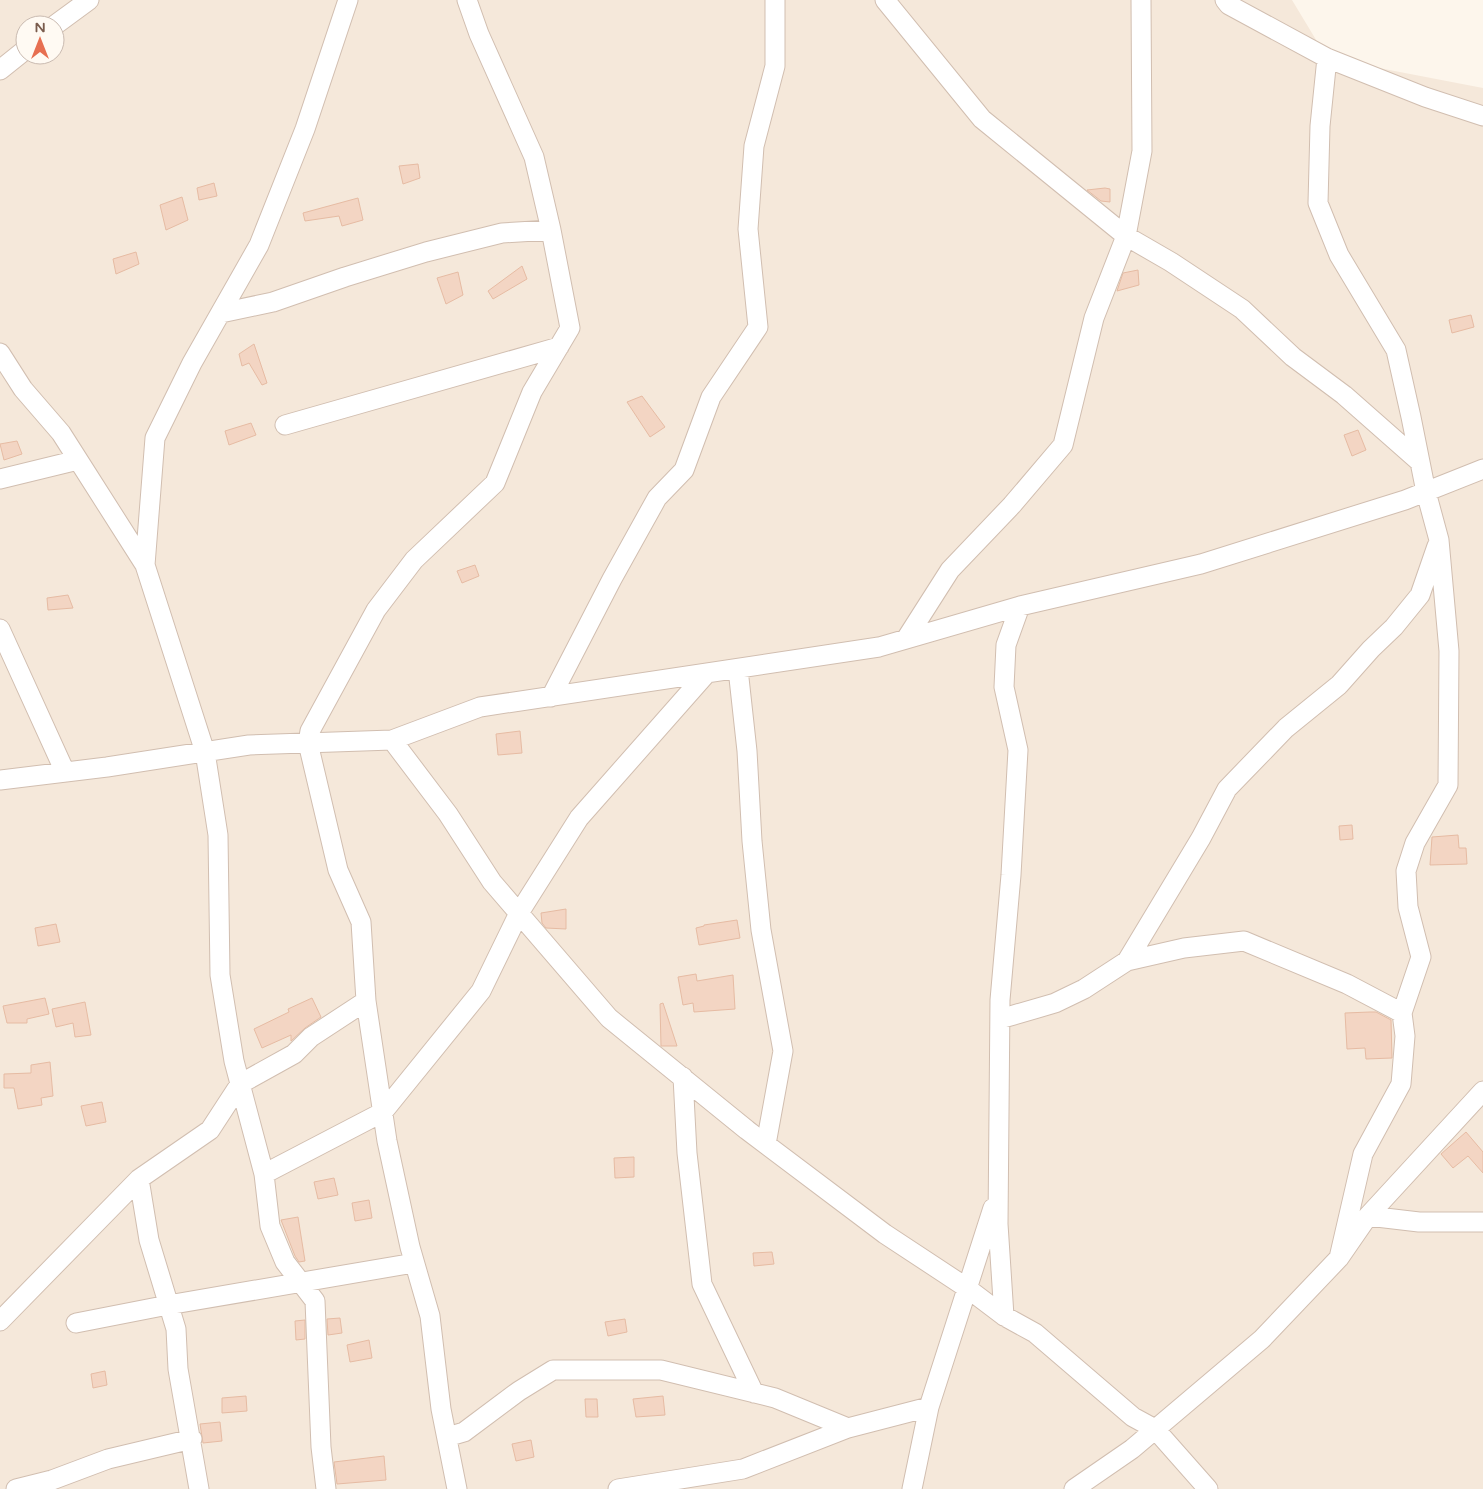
<svg xmlns="http://www.w3.org/2000/svg" width="1483" height="1489" viewBox="0 0 1483 1489" font-family="'Varela Round',sans-serif">
<rect width="100%" height="100%" fill="#fdf6ec"/>
<!-- residential -->
<path fill="#f5e8da" fill-rule="evenodd" d="M 0,0 L 1292,0 L 1327,58 L 1483,88 L 1483,1489 L 0,1489 ZM 25,25 L 55,25 L 55,55 L 25,55 Z"/>
<!-- building -->
<path fill="#f3d5c3" stroke="#e6bba3" d="M 418,164 L 420,178 L 403,184 L 399,166 Z
M 214,183 L 217,196 L 199,200 L 197,188 Z
M 1105,188 L 1110,189 L 1110,202 L 1101,201 L 1087,190 Z
M 182,197 L 188,220 L 166,230 L 160,205 Z
M 358,198 L 363,220 L 342,226 L 339,216 L 305,221 L 303,213 Z
M 136,252 L 139,264 L 116,274 L 113,259 Z
M 522,266 L 527,279 L 493,299 L 488,291 Z
M 1138,270 L 1139,285 L 1117,291 L 1123,273 Z
M 458,272 L 463,295 L 446,304 L 437,278 Z
M 1471,315 L 1474,327 L 1452,333 L 1449,320 Z
M 254,344 L 267,383 L 262,385 L 249,363 L 242,366 L 239,354 Z
M 642,396 L 665,427 L 650,437 L 627,402 Z
M 251,423 L 256,435 L 229,445 L 225,431 Z
M 1358,430 L 1366,450 L 1352,456 L 1344,435 Z
M 17,441 L 22,454 L 4,460 L 0,444 Z
M 475,565 L 479,576 L 462,583 L 457,571 Z
M 68,595 L 73,608 L 48,610 L 47,598 Z
M 520,731 L 522,753 L 498,755 L 496,734 Z
M 1352,825 L 1353,839 L 1340,840 L 1339,826 Z
M 1458,835 L 1459,848 L 1466,848 L 1467,864 L 1430,865 L 1432,837 Z
M 566,909 L 566,929 L 546,928 L 542,923 L 541,913 Z
M 737,920 L 740,938 L 699,945 L 696,928 L 704,926 L 704,925 Z
M 56,924 L 60,942 L 38,946 L 35,928 Z
M 696,974 L 697,981 L 733,975 L 735,1009 L 694,1012 L 693,1003 L 683,1005 L 678,977 Z
M 45,998 L 49,1014 L 27,1019 L 27,1023 L 7,1023 L 3,1006 Z
M 312,998 L 321,1017 L 305,1028 L 291,1041 L 291,1035 L 262,1048 L 254,1029 L 289,1012 L 288,1009 Z
M 85,1002 L 91,1035 L 75,1037 L 73,1023 L 56,1027 L 52,1009 Z
M 663,1003 L 677,1046 L 661,1046 L 660,1004 Z
M 1370,1012 L 1376,1012 L 1391,1020 L 1392,1058 L 1366,1059 L 1365,1048 L 1347,1049 L 1345,1013 Z
M 50,1062 L 53,1096 L 41,1098 L 42,1105 L 18,1109 L 14,1088 L 4,1088 L 4,1074 L 31,1073 L 31,1065 Z
M 102,1102 L 106,1122 L 86,1126 L 81,1106 Z
M 1466,1132 L 1483,1152 L 1483,1173 L 1468,1156 L 1453,1168 L 1441,1154 Z
M 634,1157 L 634,1177 L 615,1178 L 614,1158 Z
M 334,1178 L 338,1195 L 318,1199 L 314,1182 Z
M 369,1200 L 372,1218 L 355,1221 L 352,1203 Z
M 298,1217 L 305,1261 L 299,1262 L 295,1256 L 281,1220 Z
M 772,1252 L 774,1264 L 754,1266 L 753,1253 Z
M 340,1318 L 342,1333 L 328,1335 L 327,1319 Z
M 625,1319 L 627,1332 L 608,1336 L 605,1322 Z
M 305,1320 L 305,1339 L 296,1340 L 295,1321 Z
M 369,1340 L 372,1358 L 350,1362 L 347,1345 Z
M 105,1371 L 107,1385 L 93,1388 L 91,1374 Z
M 246,1396 L 247,1411 L 222,1413 L 222,1398 Z
M 663,1396 L 665,1415 L 636,1417 L 633,1399 Z
M 585,1399 L 597,1399 L 598,1417 L 586,1417 Z
M 220,1422 L 222,1441 L 203,1443 L 200,1424 Z
M 531,1440 L 534,1457 L 516,1461 L 512,1444 Z
M 384,1456 L 386,1480 L 337,1484 L 334,1462 Z"/>
<g fill="none" stroke-linecap="round" stroke-linejoin="round">
<!-- street casing -->
<g stroke="#d1beb0" stroke-width="21">
<path id="street" d="M 885,0 L 982,119 L 1126,236 L 1171,262 L 1242,309 L 1293,357 L 1344,395 L 1420,462
M 1225,0 L 1229,5 L 1327,58 L 1425,97 L 1483,116
M 55,25 L 89,0
M 1327,58 L 1320,126 L 1318,203 L 1339,255 L 1396,350 L 1411,417 L 1426,492 L 1439,540 L 1449,651 L 1448,785 L 1415,843 L 1406,871 L 1408,907 L 1421,957 L 1402,1013 L 1405,1036 L 1401,1084 L 1363,1154 L 1339,1258
M 0,70 L 25,50
M 221,313 L 273,302 L 345,277 L 426,252 L 502,233 L 551,230
M 0,353 L 23,389 L 61,433 L 145,565
M 285,425 L 559,347
M 0,479 L 78,460
M 0,629 L 65,772
M 906,639 L 950,570 L 1012,505 L 1063,445 L 1094,318 L 1126,236 L 1142,151 L 1141,0
M 738,669 L 747,751 L 752,841 L 761,930 L 783,1051 L 766,1144
M 551,697 L 612,579 L 657,498 L 684,470 L 711,397 L 758,327 L 748,229 L 754,146 L 775,66 L 775,0
M 392,740 L 448,814 L 492,882 L 609,1018 L 747,1130 L 885,1234 L 967,1288 L 1004,1316 L 1035,1333 L 1133,1417 L 1155,1429 L 1208,1489
M 0,780 L 107,767 L 249,745 L 392,740 L 480,707 L 879,647 L 1020,606 L 1201,564 L 1405,500 L 1483,469
M 1127,961 L 1201,838 L 1227,789 L 1286,728 L 1339,685 L 1371,649 L 1394,627 L 1420,595 L 1437,546
M 1000,1019 L 1055,1003 L 1084,989 L 1127,961 L 1184,948 L 1244,941 L 1347,984 L 1402,1013
M 683,1077 L 687,1153 L 702,1284 L 754,1393
M 264,1174 L 383,1112 L 481,991 L 519,913 L 579,818 L 706,674
M 139,1179 L 149,1240 L 176,1329 L 178,1369 L 199,1489
M 1368,1216 L 1419,1222 L 1483,1222
M 1004,1316 L 998,1224 L 1000,1000 L 1011,875 L 1018,750 L 1004,687 L 1006,645 L 1020,606
M 0,1321 L 139,1179 L 210,1130 L 240,1084 L 294,1054 L 311,1037 L 366,1001
M 76,1323 L 168,1305 L 414,1263
M 447,1437 L 464,1432 L 519,1391 L 553,1370 L 661,1370 L 775,1398 L 848,1428
M 16,1489 L 52,1480 L 108,1459 L 192,1439
M 326,1489 L 321,1447 L 315,1301 L 285,1262 L 270,1226 L 264,1174 L 234,1061 L 220,975 L 218,835 L 205,752 L 145,565 L 155,438 L 192,363 L 259,245 L 305,129 L 348,0
M 457,1489 L 441,1409 L 430,1316 L 410,1247 L 387,1141 L 366,1001 L 361,922 L 338,870 L 308,743 L 310,731 L 376,610 L 414,560 L 495,483 L 532,392 L 570,328 L 551,230 L 534,157 L 479,34 L 467,0
M 618,1489 L 743,1469 L 848,1428 L 929,1407
M 912,1489 L 929,1407 L 993,1208
M 1074,1489 L 1132,1449 L 1262,1339 L 1339,1258 L 1368,1216 L 1483,1091"/>
</g>
<!-- street -->
<use href="#street" stroke="#fff" stroke-width="19"/>
</g>
<!-- north arrow -->
<g transform="translate(40 40)"><circle r="24" fill="#fffaf3" stroke="#cabbb1"/>
<path d="M0-4L9 19L0 12L-9 19Z" fill="#e76f51"/>
<text y="-8" font-size="14" font-weight="bold" text-anchor="middle" fill="#7a5c4d">N</text>
</g>
</svg>
